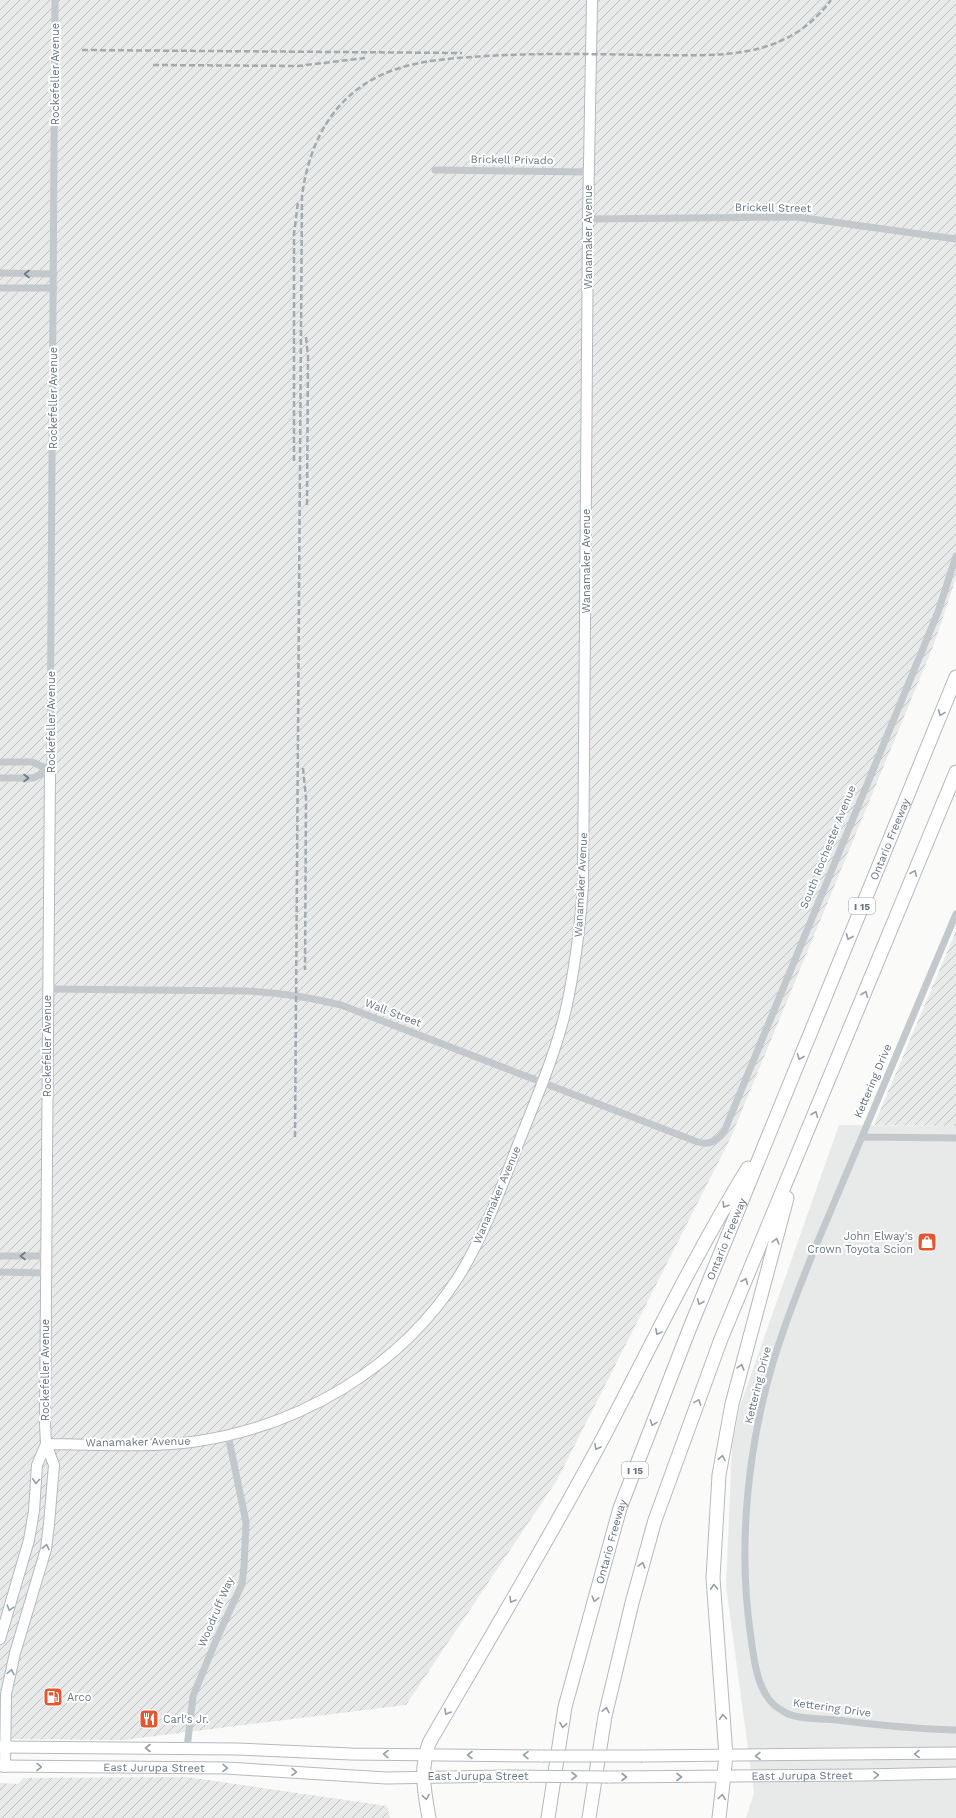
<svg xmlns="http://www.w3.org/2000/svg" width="956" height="1818" viewBox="0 0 956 1818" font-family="'Work Sans',sans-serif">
<defs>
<pattern id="industrial-furrows" width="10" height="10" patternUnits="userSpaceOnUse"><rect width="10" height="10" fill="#e8e9e9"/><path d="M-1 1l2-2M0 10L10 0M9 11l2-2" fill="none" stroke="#c0c1c2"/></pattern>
</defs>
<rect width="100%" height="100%" fill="#fafaf8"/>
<!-- built -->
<path fill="#e8e9e9" d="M 839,1125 L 956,1126 L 956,1818 L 746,1818 L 754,1793 L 726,1586 L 732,1447 L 740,1406 Z"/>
<!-- industrial -->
<path fill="url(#industrial-furrows)" d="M 0,0 L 956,0 L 956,578 L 934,644 L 731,1137 L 557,1480 L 406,1705 L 123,1740 L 0,1739 Z
M 956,931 L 956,1126 L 874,1125 Z
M 187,1777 L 387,1806 L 390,1818 L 0,1818 L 0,1783 L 18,1784 L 23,1778 Z"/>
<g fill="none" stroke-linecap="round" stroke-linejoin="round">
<!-- secondary casing -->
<g stroke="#b3babf" stroke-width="12">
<path id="secondary" d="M 46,1444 C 94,1444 144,1448 192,1442 C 300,1427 400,1368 459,1276 C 484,1235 500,1191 517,1147 C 535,1101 555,1056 566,1009 C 575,968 580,927 583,886 L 588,219 L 592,0
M 0,1639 L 29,1540 L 34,1511 L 37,1465 L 46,1444
M 5,1767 L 6,1694 L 15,1653 L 46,1549 L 49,1524 L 54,1465 L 46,1444 L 45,1424 L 50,770"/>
</g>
<!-- primary casing -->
<g stroke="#b5babe" stroke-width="13">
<g id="primary">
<path d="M 0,1747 L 237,1749 L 351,1754 L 543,1756"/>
<path d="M 643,1756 L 956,1753"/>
<path id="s1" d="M 0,1766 L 226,1768 L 386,1778 L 507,1776"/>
<path id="s2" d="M 608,1777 L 864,1775 L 956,1773"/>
</g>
</g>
<!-- highway casing -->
<g stroke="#b4b9bd" stroke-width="15">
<g id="highway">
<path d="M 429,1818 C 424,1790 420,1770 429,1743 C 488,1641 549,1540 604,1436 C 651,1346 695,1254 748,1168"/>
<path id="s3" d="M 548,1818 L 565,1707 L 620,1508 L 689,1330 L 956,677"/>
<path d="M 589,1818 L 605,1716 L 632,1603 L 655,1520 L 721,1339 L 956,772"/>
<path d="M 719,1818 L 726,1756 L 713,1578 L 719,1475 L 732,1404 L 787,1198"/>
</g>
</g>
<!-- street -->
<path stroke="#c3c8cc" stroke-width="7" d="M 435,170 L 589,172
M 588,219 L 797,217 L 956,239
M 0,273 L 54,274
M 0,288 L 54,288
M 0,762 L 32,762 L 50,770
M 50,770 L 55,0
M 0,778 L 33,778 L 50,770
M 956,914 L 815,1248 C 801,1283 787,1317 776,1353 C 748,1441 737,1546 751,1638 C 754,1660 757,1689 774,1705 C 778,1708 784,1712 788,1714 C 803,1720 822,1718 837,1720 C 877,1725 916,1729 956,1730
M 48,989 L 245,991 C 278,992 309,997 341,1005 L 695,1141 C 708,1146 716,1142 724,1132 L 938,612 L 956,556
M 862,1137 L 956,1138
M 0,1256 L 46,1256
M 0,1272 L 46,1273
M 187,1748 L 193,1696 L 217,1638 L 242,1584 L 244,1567 L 246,1522 L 228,1435"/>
<!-- secondary -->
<use href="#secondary" stroke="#fff" stroke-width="10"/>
<!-- primary -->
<use href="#primary" stroke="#fff" stroke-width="11"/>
<!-- highway -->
<use href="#highway" stroke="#fff" stroke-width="13"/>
<!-- rail -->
<path stroke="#a2aab0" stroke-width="2.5" stroke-dasharray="6 3" stroke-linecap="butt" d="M 82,50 L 462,53
M 153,65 L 298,66 L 365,58
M 306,337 L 308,356 L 307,506
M 294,461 L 294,234 L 298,202
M 303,768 L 306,798 L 305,970
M 295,1137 L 302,196 C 310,135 340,85 403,67 C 430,59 459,58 486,56 C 539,53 592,54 646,55 C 716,55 784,63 831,0"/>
<!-- primary-bridge casing -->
<g stroke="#b5babe" stroke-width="13" stroke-linecap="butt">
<path id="primary-bridge" d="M 543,1756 L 643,1756
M 507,1776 L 608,1777"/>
</g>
<!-- primary-bridge -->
<use href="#primary-bridge" stroke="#fff" stroke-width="11"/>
</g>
<!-- one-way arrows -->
<defs><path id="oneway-chevron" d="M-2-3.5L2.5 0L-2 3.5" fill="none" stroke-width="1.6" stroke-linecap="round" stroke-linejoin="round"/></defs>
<g stroke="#6a7a87">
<use href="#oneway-chevron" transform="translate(27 274) rotate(-180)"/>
<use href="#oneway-chevron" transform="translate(26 778)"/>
<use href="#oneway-chevron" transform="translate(23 1256) rotate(-180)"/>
</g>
<g stroke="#939fa8">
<use href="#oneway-chevron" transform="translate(941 713) rotate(112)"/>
<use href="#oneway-chevron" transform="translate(914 873) rotate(-68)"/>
<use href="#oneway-chevron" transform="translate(849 937) rotate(112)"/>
<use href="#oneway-chevron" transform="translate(865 994) rotate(-68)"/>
<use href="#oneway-chevron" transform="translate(800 1057) rotate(112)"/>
<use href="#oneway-chevron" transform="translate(815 1114) rotate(-68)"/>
<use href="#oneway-chevron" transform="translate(725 1205) rotate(122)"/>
<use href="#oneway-chevron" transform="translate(776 1241) rotate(-75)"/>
<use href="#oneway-chevron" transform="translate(745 1281) rotate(-67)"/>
<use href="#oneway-chevron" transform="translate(700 1302) rotate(112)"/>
<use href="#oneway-chevron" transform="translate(658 1332) rotate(118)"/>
<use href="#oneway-chevron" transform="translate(741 1367) rotate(-74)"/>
<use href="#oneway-chevron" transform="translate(698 1402) rotate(-70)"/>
<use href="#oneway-chevron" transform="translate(653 1423) rotate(111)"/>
<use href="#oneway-chevron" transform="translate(597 1447) rotate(119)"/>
<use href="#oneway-chevron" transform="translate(722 1458) rotate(-81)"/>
<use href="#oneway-chevron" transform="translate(36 1481) rotate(94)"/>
<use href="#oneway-chevron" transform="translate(46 1547) rotate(-79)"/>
<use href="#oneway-chevron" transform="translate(642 1565) rotate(-75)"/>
<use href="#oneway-chevron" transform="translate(714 1587) rotate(-93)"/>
<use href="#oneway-chevron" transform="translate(595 1599) rotate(105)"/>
<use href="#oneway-chevron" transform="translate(512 1600) rotate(120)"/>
<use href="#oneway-chevron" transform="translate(10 1608) rotate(107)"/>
<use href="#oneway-chevron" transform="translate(11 1672) rotate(-79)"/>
<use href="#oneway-chevron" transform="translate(606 1710) rotate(-77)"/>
<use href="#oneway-chevron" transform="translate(447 1712) rotate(120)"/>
<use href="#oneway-chevron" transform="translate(723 1717) rotate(-94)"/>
<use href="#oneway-chevron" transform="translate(563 1725) rotate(99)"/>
<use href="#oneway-chevron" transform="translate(148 1748) rotate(-180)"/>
<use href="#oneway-chevron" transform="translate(386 1754) rotate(-179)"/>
<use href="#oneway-chevron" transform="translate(917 1754) rotate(179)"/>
<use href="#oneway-chevron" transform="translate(470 1755) rotate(-180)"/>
<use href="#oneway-chevron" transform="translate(526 1755) rotate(-179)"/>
<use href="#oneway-chevron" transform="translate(758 1756) rotate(179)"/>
<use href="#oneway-chevron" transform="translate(39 1767) rotate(1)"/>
<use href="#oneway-chevron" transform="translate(225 1768) rotate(1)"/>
<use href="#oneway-chevron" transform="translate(294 1772) rotate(4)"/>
<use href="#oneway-chevron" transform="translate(876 1775) rotate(-2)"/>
<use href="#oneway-chevron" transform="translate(574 1776)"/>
<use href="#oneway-chevron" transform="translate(624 1777)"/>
<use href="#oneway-chevron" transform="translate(679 1777)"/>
<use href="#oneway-chevron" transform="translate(426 1797) rotate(81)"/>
<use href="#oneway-chevron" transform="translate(722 1797) rotate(-82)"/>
</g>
<!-- icons -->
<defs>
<g id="shop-square" transform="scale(1)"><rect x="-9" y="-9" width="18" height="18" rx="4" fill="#e4572e" stroke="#fff"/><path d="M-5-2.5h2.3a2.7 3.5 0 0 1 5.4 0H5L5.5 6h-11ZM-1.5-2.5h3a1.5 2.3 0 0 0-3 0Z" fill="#fff"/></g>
<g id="fuel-square" transform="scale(1)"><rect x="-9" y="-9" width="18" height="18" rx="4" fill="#e4572e" stroke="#fff"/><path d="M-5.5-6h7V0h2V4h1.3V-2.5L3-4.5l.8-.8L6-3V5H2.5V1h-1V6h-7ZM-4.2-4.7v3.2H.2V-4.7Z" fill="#fff"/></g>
<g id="restaurant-square" transform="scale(1)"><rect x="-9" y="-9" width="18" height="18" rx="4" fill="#e4572e" stroke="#fff"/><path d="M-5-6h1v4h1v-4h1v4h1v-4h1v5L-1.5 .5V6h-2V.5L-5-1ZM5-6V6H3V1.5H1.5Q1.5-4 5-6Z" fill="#fff"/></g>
</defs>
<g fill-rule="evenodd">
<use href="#shop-square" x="927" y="1242"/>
<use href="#fuel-square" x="53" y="1697"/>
<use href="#restaurant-square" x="149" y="1719"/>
</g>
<g text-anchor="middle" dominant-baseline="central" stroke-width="4" stroke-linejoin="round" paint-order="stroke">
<!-- shield labels -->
<g fill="#fff" stroke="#939fa8" stroke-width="1">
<rect x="849" y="898" width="26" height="16" rx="3"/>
<rect x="622" y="1462" width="26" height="16" rx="3"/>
</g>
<g font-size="10" font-weight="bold" fill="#657683">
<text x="862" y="906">I 15</text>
<text x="635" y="1470">I 15</text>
</g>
<!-- street labels -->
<g font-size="11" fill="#657683" stroke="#fff">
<text transform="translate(55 74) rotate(-90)">Rockefeller Avenue</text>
<text transform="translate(512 160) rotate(1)">Brickell Privado</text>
<text transform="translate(773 208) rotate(1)">Brickell Street</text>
<text transform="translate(588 237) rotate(-90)">Wanamaker Avenue</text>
<text transform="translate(53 398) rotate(-90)">Rockefeller Avenue</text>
<text transform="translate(586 561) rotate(-90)">Wanamaker Avenue</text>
<text transform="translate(51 722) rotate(-90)">Rockefeller Avenue</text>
<text stroke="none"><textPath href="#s3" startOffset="1040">Ontario Freeway</textPath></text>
<text transform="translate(828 847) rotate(-68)">South Rochester Avenue</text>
<text transform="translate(581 885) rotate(-87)">Wanamaker Avenue</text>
<text transform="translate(393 1013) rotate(21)">Wall Street</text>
<text transform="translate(47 1046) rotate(-90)">Rockefeller Avenue</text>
<text transform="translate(873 1081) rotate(-67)">Kettering Drive</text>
<text transform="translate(497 1195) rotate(-67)">Wanamaker Avenue</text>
<text stroke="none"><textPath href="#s3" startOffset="608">Ontario Freeway</textPath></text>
<text transform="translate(45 1370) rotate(-90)">Rockefeller Avenue</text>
<text transform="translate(758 1385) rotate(-76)">Kettering Drive</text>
<text transform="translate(138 1442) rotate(-1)">Wanamaker Avenue</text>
<text stroke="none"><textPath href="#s3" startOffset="284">Ontario Freeway</textPath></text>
<text transform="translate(216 1612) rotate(-67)">Woodruff Way</text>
<text transform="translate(832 1708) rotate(8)">Kettering Drive</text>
<text stroke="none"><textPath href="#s1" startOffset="154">East Jurupa Street</textPath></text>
<text x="478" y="1776">East Jurupa Street</text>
<text stroke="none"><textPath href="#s2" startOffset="194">East Jurupa Street</textPath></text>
</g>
<!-- poi labels -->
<g font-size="11" fill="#657683" stroke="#fff" text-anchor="start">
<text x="913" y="1236" text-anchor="end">John Elway's<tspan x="913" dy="13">Crown Toyota Scion</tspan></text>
<text x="67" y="1697">Arco</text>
<text x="163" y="1719">Carl's Jr.</text>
</g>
</g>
</svg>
